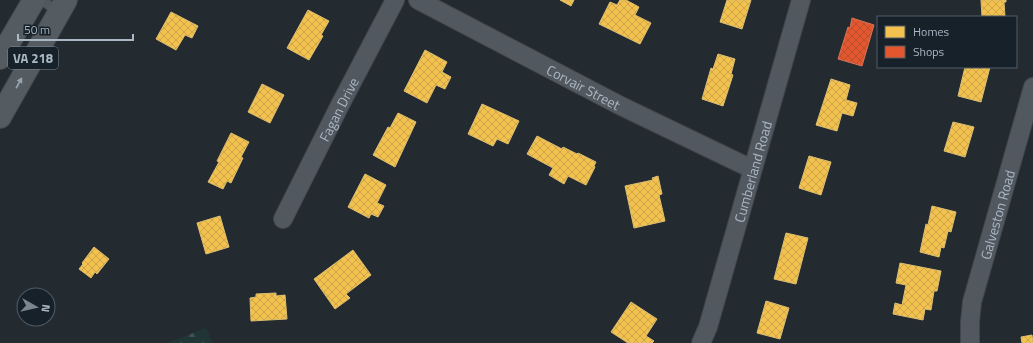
<svg xmlns="http://www.w3.org/2000/svg" width="1033" height="343" viewBox="0 0 1033 343" font-family="'Titillium Web',sans-serif">
<defs>
<pattern id="forest-firs" width="22" height="20" patternUnits="userSpaceOnUse"><rect width="22" height="20" fill="#203536"/><path d="M5 1l3.5 6h-7zM16 11l3.5 6h-7z" fill="#3e5051"/></pattern>
<pattern id="homes-cross-hatch" width="8" height="8" patternUnits="userSpaceOnUse"><rect width="8" height="8" fill="#f2c14e"/><path d="M0 0l8 8M0 8l8-8" fill="none" stroke="#cca54a"/></pattern>
<pattern id="shops-cross-hatch" width="8" height="8" patternUnits="userSpaceOnUse"><rect width="8" height="8" fill="#e4572e"/><path d="M0 0l8 8M0 8l8-8" fill="none" stroke="#b84f31"/></pattern>
</defs>
<rect width="100%" height="100%" fill="#232a30"/>
<!-- forest -->
<path fill="url(#forest-firs)" d="M 206,328 L 213,343 L 167,343 Z"/>
<!-- homes -->
<path fill="url(#homes-cross-hatch)" stroke="#dcbe71" d="M 560,0 L 574,0 L 571,6 Z
M 620,0 L 626,0 L 639,7 L 635,15 L 651,23 L 640,44 L 599,24 L 610,2 L 617,5 Z
M 727,0 L 751,0 L 742,29 L 720,22 Z
M 981,0 L 1006,0 L 1006,2 L 1004,2 L 1005,17 L 982,17 Z
M 308,10 L 329,21 L 321,35 L 323,36 L 309,60 L 287,48 Z
M 171,12 L 198,26 L 192,38 L 185,35 L 176,50 L 156,39 Z
M 425,50 L 447,62 L 442,72 L 451,77 L 445,89 L 436,85 L 427,103 L 404,91 Z
M 718,54 L 735,59 L 731,74 L 733,75 L 723,106 L 702,99 L 711,68 L 713,69 Z
M 965,67 L 990,67 L 981,102 L 958,96 Z
M 831,79 L 850,85 L 846,100 L 857,103 L 853,116 L 842,113 L 837,131 L 816,125 Z
M 262,84 L 284,95 L 270,123 L 248,112 Z
M 482,104 L 519,121 L 508,144 L 497,139 L 493,146 L 468,134 Z
M 398,113 L 416,122 L 395,167 L 373,155 L 388,127 L 390,128 Z
M 953,122 L 974,127 L 965,157 L 944,151 Z
M 231,133 L 249,142 L 241,157 L 243,158 L 231,183 L 227,181 L 223,189 L 208,182 L 219,162 L 217,161 Z
M 537,136 L 562,149 L 563,147 L 577,154 L 578,153 L 596,162 L 594,166 L 595,167 L 586,185 L 568,176 L 564,184 L 549,175 L 553,168 L 527,154 Z
M 809,156 L 831,162 L 821,195 L 799,188 Z
M 365,174 L 386,185 L 377,203 L 384,206 L 378,217 L 371,214 L 369,218 L 348,207 Z
M 658,176 L 662,194 L 659,195 L 665,221 L 634,228 L 625,186 L 653,180 L 652,178 Z
M 932,206 L 956,212 L 951,232 L 948,231 L 944,248 L 941,247 L 939,257 L 920,252 L 926,224 L 928,225 Z
M 220,216 L 229,247 L 206,254 L 197,223 Z
M 786,233 L 808,238 L 796,284 L 774,279 Z
M 94,247 L 109,259 L 97,274 L 95,272 L 91,278 L 79,269 L 83,264 L 82,263 Z
M 353,250 L 371,275 L 346,294 L 350,298 L 335,309 L 314,279 Z
M 900,263 L 941,271 L 937,291 L 934,291 L 931,310 L 925,309 L 923,320 L 893,314 L 895,303 L 902,305 L 906,285 L 896,283 Z
M 276,293 L 276,296 L 285,295 L 287,319 L 251,321 L 250,298 L 256,297 L 256,294 Z
M 766,301 L 789,308 L 780,339 L 757,333 Z
M 631,302 L 657,319 L 646,336 L 654,341 L 652,343 L 628,343 L 611,332 Z
M 1032,335 L 1033,343 L 1022,343 L 1021,337 Z"/>
<!-- shops -->
<path fill="url(#shops-cross-hatch)" stroke="#d3745b" d="M 852,18 L 874,25 L 862,66 L 838,59 L 848,27 L 850,28 Z"/>
<g fill="none" stroke-linecap="round" stroke-linejoin="round">
<!-- service casing -->
<g stroke="#40464b" stroke-width="11">
<path id="service" d="M 42,0 L 59,13"/>
</g>
<!-- minor casing -->
<g stroke="#40464b" stroke-width="20">
<g id="minor">
<path id="s1" d="M 418,0 L 621,106 L 752,169"/>
<path id="s2" d="M 283,219 L 340,105 L 395,0"/>
<path id="s3" d="M 701,343 L 708,327 L 801,0"/>
<path id="s4" d="M 970,343 L 970,322 L 972,302 L 1033,87"/>
</g>
</g>
<!-- primary casing -->
<g stroke="#40474d" stroke-width="24">
<path id="primary" d="M 0,58 L 34,0
M 0,117 L 66,0"/>
</g>
<!-- service -->
<use href="#service" stroke="#52585f" stroke-width="9"/>
<!-- minor -->
<use href="#minor" stroke="#52585f" stroke-width="18"/>
<!-- primary -->
<use href="#primary" stroke="#545b61" stroke-width="22"/>
</g>
<!-- one-way arrows -->
<defs><path id="oneway-solid" d="M-6-.8H1V-3.2L6.5 0L1 3.2V.8H-6Z"/></defs>
<use fill="#99a5b0" href="#oneway-solid" transform="translate(19 83) rotate(-61)"/>
<g text-anchor="middle" dominant-baseline="central" stroke-width="4" stroke-linejoin="round" paint-order="stroke">
<!-- shield labels -->
<rect fill="#16212a" stroke="#7e8a96" stroke-width="1" x="8" y="47" width="50" height="22" rx="3"/>
<g font-size="13" font-weight="bold" fill="#aab7c4">
<text x="33" y="58">VA 218</text>
</g>
<!-- street labels -->
<g font-size="14" fill="#aab7c4" stroke="#16212a">
<text stroke="none"><textPath href="#s1" startOffset="187">Corvair Street</textPath></text>
<text stroke="none"><textPath href="#s2" startOffset="123">Fagan Drive</textPath></text>
<text stroke="none"><textPath href="#s3" startOffset="179">Cumberland Road</textPath></text>
<text stroke="none"><textPath href="#s4" startOffset="132">Galveston Road</textPath></text>
</g>
</g>
<!-- legend -->
<rect x="877" y="16" width="140" height="52" fill="#16212a" stroke="#515d68"/>
<rect x="885" y="26" width="20" height="12" fill="#f2c14e" stroke="#515d68"/>
<text x="913" y="36" font-size="12" fill="#aab7c4">Homes</text>
<rect x="885" y="46" width="20" height="12" fill="#e4572e" stroke="#515d68"/>
<text x="913" y="56" font-size="12" fill="#aab7c4">Shops</text>
<!-- north arrow -->
<g transform="translate(36 307) rotate(98)"><circle r="19" fill="#16212a" stroke="#515d68"/>
<path d="M0-3L7 15L0 10L-7 15Z" fill="#7b8690"/>
<text y="-6" font-size="11" font-weight="bold" text-anchor="middle" fill="#aab7c4">N</text>
</g>
<!-- scale -->
<path d="M18 34v6h115v-6" fill="none" stroke="#aab7c4" stroke-width="2"/>
<text x="24" y="34" font-size="12" fill="#aab7c4" stroke="#16212a" stroke-width="3" paint-order="stroke">50 m</text>
</svg>
